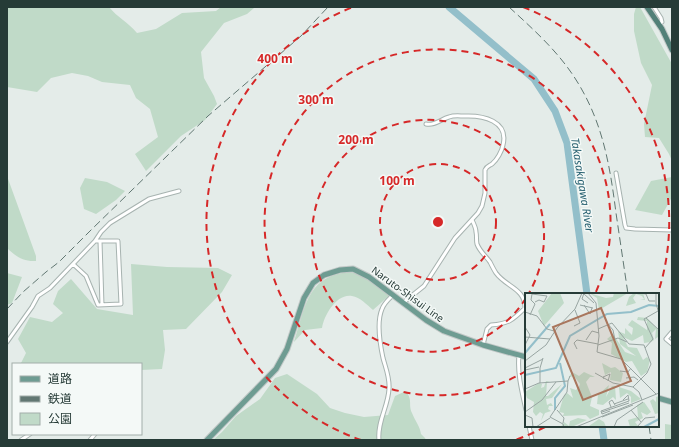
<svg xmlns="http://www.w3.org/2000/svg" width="679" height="447" viewBox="0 0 679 447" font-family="'Noto Sans','Noto Sans JP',sans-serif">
<rect width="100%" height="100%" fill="#e4ece9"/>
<!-- green -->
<path fill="#c0dac8" d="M 7,7 L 109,7 C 117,17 129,23 137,33 L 156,29 L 182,13 L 216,11 L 221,7 L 254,8 L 247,14 L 224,23 L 201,52 L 204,78 L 214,96 L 217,104 L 205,120 L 181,136 L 146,171 L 135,154 L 158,137 L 150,109 L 136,98 L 130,85 L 102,82 L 88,76 L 72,73 L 51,78 L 37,92 L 7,87 Z
M 636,7 L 640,7 L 672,64 L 672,161 L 669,154 L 659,138 L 645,137 L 644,124 L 652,85 L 641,63 L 634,31 L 634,14 Z
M 7,176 L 36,256 L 36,261 C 24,262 15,256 7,248 Z
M 672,177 L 672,197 L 662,215 L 635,210 L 651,181 Z
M 85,178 L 107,182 L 125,191 L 116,200 L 96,214 L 84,209 L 80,188 Z
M 131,264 L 167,267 L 218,268 L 232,275 L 222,292 L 186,329 L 163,330 L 165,350 L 162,369 L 141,370 L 141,364 L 21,363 L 26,353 L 18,339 L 30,317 L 52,322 L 63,313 L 53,304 L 58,291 L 71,279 L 97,309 L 133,315 Z
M 350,272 L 362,275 L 391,294 L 373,310 C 367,305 360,297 352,296 C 337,293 324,315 322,328 L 305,330 L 294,342 C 305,308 307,275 350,272 Z
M 7,273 L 22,277 L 12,303 L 7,305 Z
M 287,374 L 317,394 L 330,408 L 345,413 L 364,417 L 388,415 L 395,396 L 406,391 C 413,401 408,404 412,413 C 415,421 420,426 421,434 L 425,438 L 426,440 L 213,440 L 222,432 L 236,416 L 260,399 L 275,378 Z
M 665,424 L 672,425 L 672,440 L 665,440 Z"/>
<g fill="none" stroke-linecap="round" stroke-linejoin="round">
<!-- river -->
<path stroke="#93bfca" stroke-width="7" d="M 449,7 L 534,79 L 555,111 L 567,143 L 587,294
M 602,426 L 604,440"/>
<!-- minor casing -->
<g stroke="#a7b3b0" stroke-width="5">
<path id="minor" d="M 654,7 L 661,18 L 662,22 L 659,24
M 616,173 L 625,225 L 626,228 L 635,229 L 672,230
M 472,220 C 474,224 476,228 476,232 C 477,236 476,240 477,244 C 480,252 486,256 490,262 C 492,266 494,270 496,273 C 506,287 525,288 525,308 C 513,320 508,324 491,325 L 487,329 L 483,345
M 100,241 L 102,305
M 73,264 L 86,276 L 98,305 L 121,304 L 118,241 L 95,241
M 404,302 L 424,286 L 455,238 L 478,213 L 482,206 L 485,193 L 485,170 C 487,166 489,166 492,164 C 497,160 502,151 503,145 C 509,121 483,115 464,116 C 460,116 454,115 449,117 C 441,119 435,126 426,124
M 672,332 L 666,339 L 672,344
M 7,342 L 32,307 L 38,296 L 50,288 L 95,241 L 101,232 L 110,223 L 149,199 L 179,191
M 519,355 C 517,373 522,392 526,410
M 529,426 L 532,440
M 21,440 L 30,434
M 90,440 L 95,434
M 379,440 C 377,422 388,407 389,389 C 390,378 386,369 383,358 C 380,344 376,323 382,309 C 384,303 389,299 393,295"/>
</g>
<!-- primary casing -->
<g stroke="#c2c8c7" stroke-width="7">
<path id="primary" d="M 658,398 L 672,402
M 207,440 L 276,369 L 287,349 L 304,298 L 313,283 L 324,275 L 340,270 L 353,269 L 369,277 L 426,320 L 444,331 L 483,345 L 526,357"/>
</g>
<!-- trunk casing -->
<g stroke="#c2c8c7" stroke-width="7">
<path id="trunk" d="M 647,7 L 662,29 L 672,50"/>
</g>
<!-- minor -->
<use href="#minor" stroke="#fff" stroke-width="3"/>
<!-- primary -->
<use href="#primary" stroke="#6e9c92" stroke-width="5"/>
<!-- trunk -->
<use href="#trunk" stroke="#528078" stroke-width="5"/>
<!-- rail -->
<path stroke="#617772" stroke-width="1" stroke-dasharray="8 4" stroke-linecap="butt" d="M 509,7 C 534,30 560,53 578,83 C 603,124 610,166 616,213 C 620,240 624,267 628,294
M 7,309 L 23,292 L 46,272 L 59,262 L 90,231 L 208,116 L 301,36 L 328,7
M 649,426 L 651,440"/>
</g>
<!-- distance rings -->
<g fill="none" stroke="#d62828" stroke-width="2" stroke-dasharray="7 5">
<circle cx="438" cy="222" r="58"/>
<path d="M526 298A116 116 0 1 1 529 293"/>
<path d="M526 371A173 173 0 1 1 595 294"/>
<path d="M545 427A231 231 0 0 1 515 440M361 440A231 231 0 0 1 353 7M523 7A231 231 0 0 1 658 293"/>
</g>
<g text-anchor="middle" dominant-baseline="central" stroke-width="3" stroke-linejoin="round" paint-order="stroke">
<!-- street labels -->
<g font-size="10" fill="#263b37" stroke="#f4f9f7">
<text transform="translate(408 294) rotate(36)">Naruto-Shisui Line</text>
</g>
<!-- water labels -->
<g font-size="11" font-style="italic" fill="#276070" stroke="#f4f9f7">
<text transform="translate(583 185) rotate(81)">Takasakigawa River</text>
</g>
</g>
<!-- overview -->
<g transform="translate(525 293)">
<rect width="134" height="134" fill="#e4ece9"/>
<path d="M 27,0 L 35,0 L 39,10 L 19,33 L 13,18 ZM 64,0 L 81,5 L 88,4 L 89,0 L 103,0 L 74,17 L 72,5 ZM 109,0 L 118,0 L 120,7 L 115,6 L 119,6 L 117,3 L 111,1 L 108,5 L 111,10 L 101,13 L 104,4 ZM 113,24 L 122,25 L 134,38 L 134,49 L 133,44 L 130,46 L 131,36 L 127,40 L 129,47 L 126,49 L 119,50 L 118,42 L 107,48 L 98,44 L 103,54 L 112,55 L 118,67 L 122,64 L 125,67 L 122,79 L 116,83 L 107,68 L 101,69 L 86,61 L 87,50 L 82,46 L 88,41 L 100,59 L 111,63 L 95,51 L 93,38 L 100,41 L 100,35 L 107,42 L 108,35 L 103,32 L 107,27 L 122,37 L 122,28 L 112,27 ZM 77,70 L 86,75 L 90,74 L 98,80 L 96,89 L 85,87 L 86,79 L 80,82 ZM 47,79 L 54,83 L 59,79 L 70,84 L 65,84 L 61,89 L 67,104 L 65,113 L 74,117 L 74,122 L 65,126 L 61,122 L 38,123 L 39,120 L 34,119 L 39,102 L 42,100 L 48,105 L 45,95 L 51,97 L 54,94 L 55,91 L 49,83 L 44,84 ZM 21,88 L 25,88 L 22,89 L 21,103 L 23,103 L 37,91 L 27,105 L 21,106 L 22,112 L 26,110 L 28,113 L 24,113 L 23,116 L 26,118 L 20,120 L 16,128 L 18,121 L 15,119 L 11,123 L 8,119 L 9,109 L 2,105 L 0,99 L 14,90 L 17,91 L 16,95 L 19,94 ZM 84,92 L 81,104 L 87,93 L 90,93 L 91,107 L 88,104 L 78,112 L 72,111 L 73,102 ZM 94,94 L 106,98 L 116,106 L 106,110 L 106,104 L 102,100 L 95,105 ZM 134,103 L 134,120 L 130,121 L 125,108 L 128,106 L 131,109 L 131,104 ZM 119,109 L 126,119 L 122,122 L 116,119 L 118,125 L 110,129 L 113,133 L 105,134 L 103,127 L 113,124 L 112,112 ZM 53,125 L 62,127 L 47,134 L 36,134 L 39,129 L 44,133 L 45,128 ZM 74,126 L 79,129 L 81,134 L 57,134 L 64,133 Z" fill="#c0dac8"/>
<path fill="none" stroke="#93bfca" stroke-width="2" d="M 0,60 L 25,31M 0,82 L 31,75 L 45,43 L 82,21 L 106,19 L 124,12 L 134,13M 30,117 L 30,105 L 40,93 L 35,70M 119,134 L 134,126"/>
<path fill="none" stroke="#98a5a2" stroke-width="1" d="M 59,0 L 57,6 L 63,10M 63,0 L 71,10 L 74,43 L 72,59 L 96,66 L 131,101M 114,0 L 121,1 L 124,8 L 130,8M 131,0 L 131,11 L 134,20M 7,1 L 22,3 L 19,9 L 14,7 L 10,9M 59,1 L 69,10M 55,12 L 68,15M 59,12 L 65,21 L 67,15M 0,19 L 12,23 L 22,36 L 29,38M 5,22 L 10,11 L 6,7 L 7,1M 121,25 L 134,37M 82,30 L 88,37 L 90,47M 49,33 L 55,30 L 50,17M 0,34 L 5,42 L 0,52M 73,36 L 87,30 L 104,51 L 119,52 L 126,71 L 122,80 L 108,94M 0,44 L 25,46M 61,47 L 67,38 L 74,40M 73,52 L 93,45 L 102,49M 120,55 L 128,46 L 119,26 L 133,18M 52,56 L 49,50 L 52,47 L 73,51M 0,68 L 21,52 L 32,35 L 50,16 L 57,0M 0,75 L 18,66M 0,77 L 14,74M 95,78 L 103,79 L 106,75M 70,80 L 88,90 L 108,94 L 114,99 L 117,107M 101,85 L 109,84 L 113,87M 79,86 L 78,84 L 85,81 L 83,88M 15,90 L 15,75 L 18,65M 0,96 L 14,90 L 43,88 L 45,83M 98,107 L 103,102 L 104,108M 89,111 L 103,106M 86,114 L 84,109 L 87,107 L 90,112M 32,117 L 39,125 L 38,130M 106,117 L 116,129M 85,118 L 77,121 L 76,118 L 104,108M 0,119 L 17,107 L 31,89M 77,119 L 104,110M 0,122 L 7,125 L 8,134M 77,124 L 108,112M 11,134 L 25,125M 39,134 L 38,131 L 25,124 L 42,99 L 43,88M 51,134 L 134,100M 89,134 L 92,127 L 118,109M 112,134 L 120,125 L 130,124"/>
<path fill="#a9765d" fill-opacity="0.15" stroke="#a9765d" stroke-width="2" d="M 76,15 L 106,88 L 58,107 L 28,34 Z"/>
<rect width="134" height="134" fill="none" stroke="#263b37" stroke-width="2"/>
</g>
<circle cx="438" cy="222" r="6" fill="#d62828" stroke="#f4f9f7" stroke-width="2"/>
<g font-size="12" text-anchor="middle" font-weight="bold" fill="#d62828" stroke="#f4f9f7" stroke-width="3" stroke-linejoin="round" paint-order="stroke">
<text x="275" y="63">400 m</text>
<text x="316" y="104">300 m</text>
<text x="356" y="144">200 m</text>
<text x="397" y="185">100 m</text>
</g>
<!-- border -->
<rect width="679" height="447" fill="none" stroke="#263b37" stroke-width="16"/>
<!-- legend -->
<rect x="12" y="363" width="130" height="72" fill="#f4f9f7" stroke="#a2adaa"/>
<rect x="20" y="376" width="20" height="6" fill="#6e9c92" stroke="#a2adaa"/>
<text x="48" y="383" font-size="12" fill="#263b37">道路</text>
<rect x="20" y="396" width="20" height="6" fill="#617772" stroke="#a2adaa"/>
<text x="48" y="403" font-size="12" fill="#263b37">鉄道</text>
<rect x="20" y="413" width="20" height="12" fill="#c0dac8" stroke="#a2adaa"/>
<text x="48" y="423" font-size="12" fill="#263b37">公園</text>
</svg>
